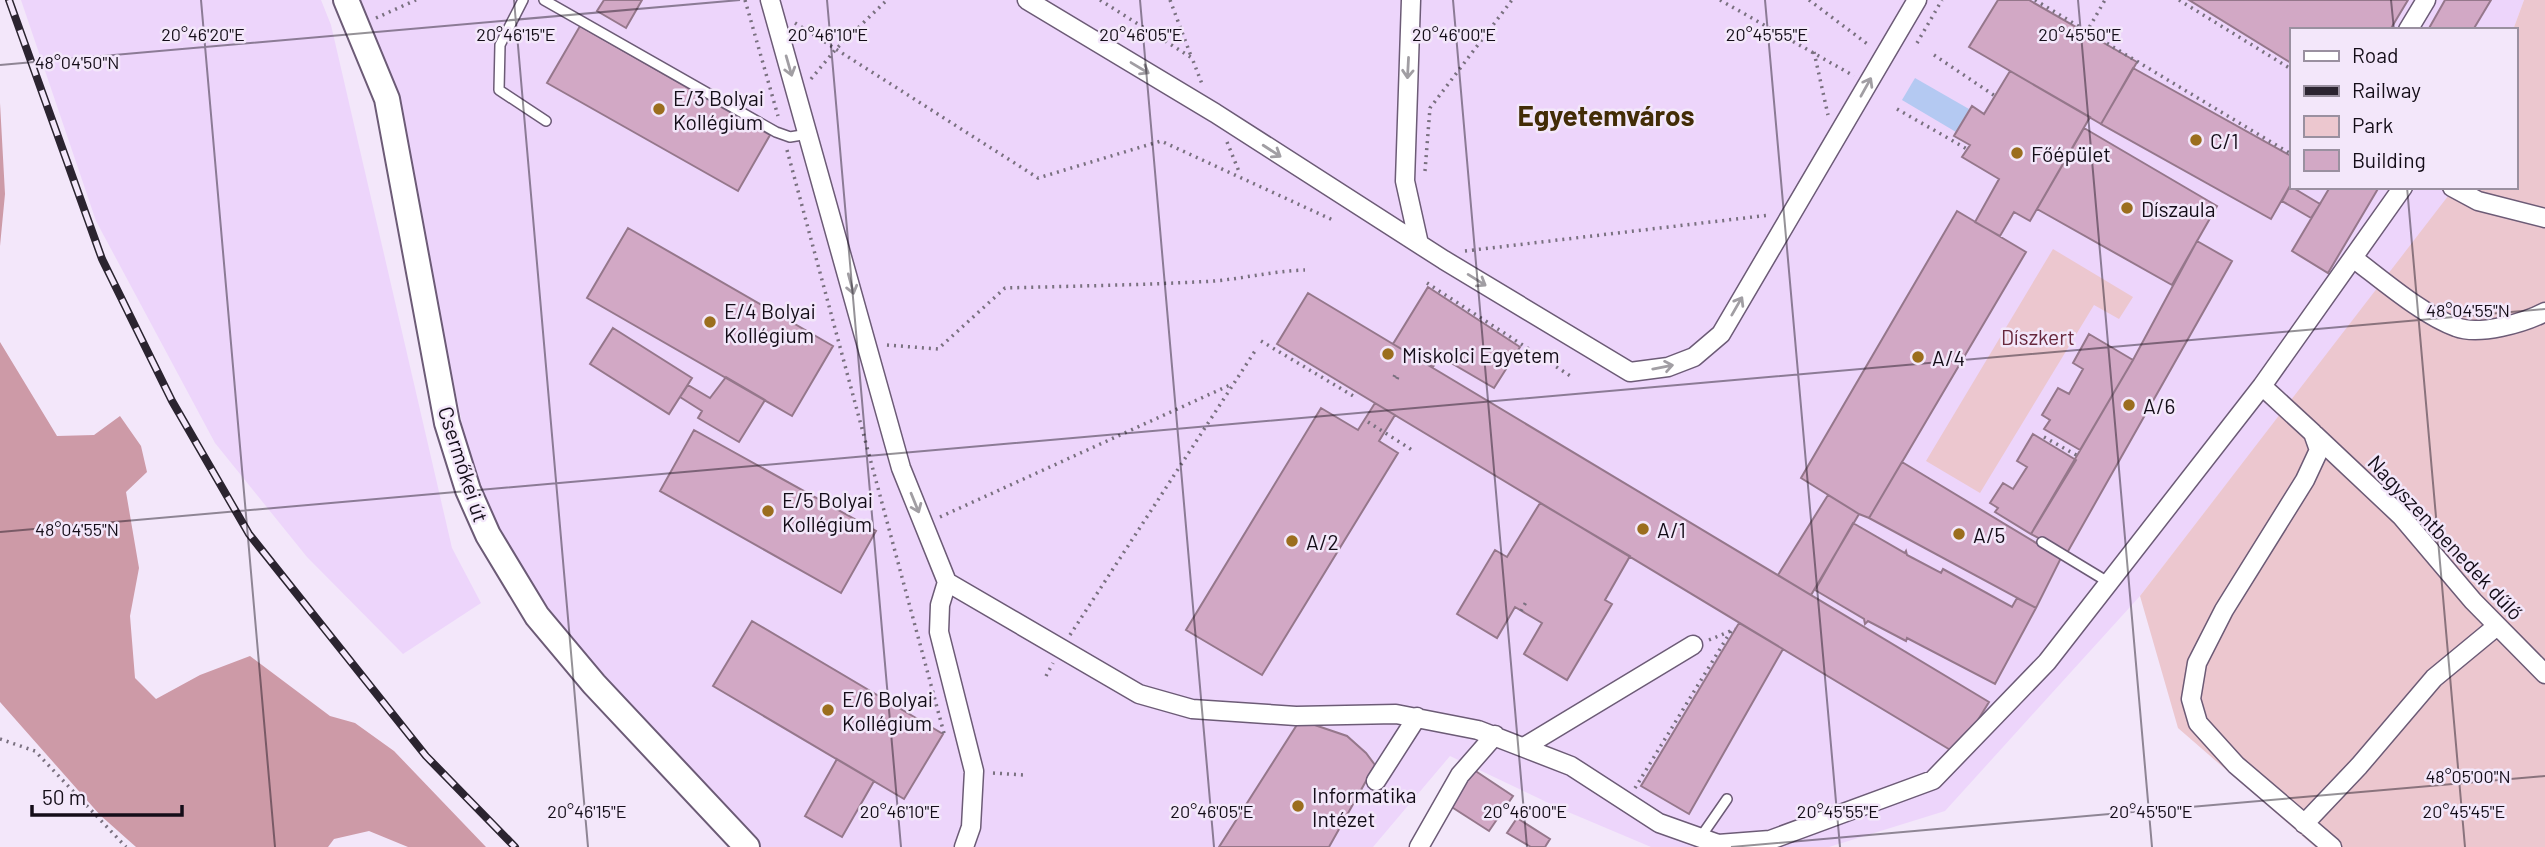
<svg xmlns="http://www.w3.org/2000/svg" width="2545" height="847" viewBox="0 0 2545 847" font-family="Barlow,sans-serif">
<rect width="100%" height="100%" fill="#f3e7fa"/>
<!-- built -->
<path fill="#edd5fb" d="M 21,0 L 321,0 L 331,25 L 452,548 L 481,603 L 403,654 L 307,557 L 215,443 L 96,221 Z
M 356,0 L 2524,0 L 2513,30 L 2291,30 L 2291,187 L 2455,187 L 2454,190 L 2140,596 L 1945,811 L 1829,847 L 1651,847 L 1561,809 L 1450,756 L 1373,847 L 756,847 L 687,765 L 564,635 L 482,518 L 411,180 Z"/>
<!-- green -->
<path fill="#ecc7cf" d="M 2524,0 L 2545,0 L 2545,847 L 2315,847 L 2178,728 L 2140,596 L 2455,187 L 2515,187 L 2513,30 Z
M 2053,249 L 2133,297 L 2119,319 L 2094,305 L 1980,493 L 1926,461 Z"/>
<!-- forest -->
<path fill="#cd9aa7" d="M 0,103 L 5,194 L 0,246 Z
M 0,342 L 57,436 L 94,435 L 120,416 L 141,446 L 147,472 L 126,492 L 139,568 L 130,616 L 135,678 L 156,699 L 200,675 L 250,656 L 330,716 L 355,723 L 394,751 L 486,847 L 408,847 L 369,831 L 334,839 L 328,847 L 136,847 L 100,815 L 0,702 Z"/>
<!-- water -->
<path fill="#b4c9f2" d="M 1915,78 L 1969,109 L 1956,132 L 1902,100 Z"/>
<!-- building -->
<path fill="#d2a8c5" stroke="#95778b" stroke-width="2" d="M 604,0 L 642,0 L 626,28 L 597,11 Z
M 1998,0 L 2029,0 L 2137,62 L 2101,124 L 1969,47 Z
M 2189,0 L 2408,0 L 2390,30 L 2291,30 L 2291,63 Z
M 2445,0 L 2491,0 L 2473,30 L 2428,30 Z
M 580,26 L 770,135 L 738,191 L 547,83 Z
M 2133,68 L 2291,156 L 2291,184 L 2271,219 L 2101,124 Z
M 2010,71 L 2090,117 L 2030,221 L 2014,212 L 2000,236 L 1975,222 L 1999,179 L 1962,157 L 1970,145 L 1954,136 L 1972,106 L 1984,114 Z
M 2084,128 L 2217,206 L 2172,285 L 2037,209 Z
M 2290,186 L 2320,204 L 2311,218 L 2282,201 Z
M 2330,187 L 2379,187 L 2328,273 L 2292,251 Z
M 1957,211 L 2026,252 L 1869,518 L 1859,514 L 1801,478 Z
M 628,228 L 833,346 L 792,416 L 587,298 Z
M 2197,241 L 2232,261 L 2067,553 L 2031,534 L 2133,360 Z
M 1428,287 L 1520,347 L 1494,388 L 1439,356 L 1433,367 L 1393,344 Z
M 1308,293 L 1989,702 L 1957,754 L 1277,344 Z
M 613,328 L 692,378 L 669,414 L 590,364 Z
M 2089,334 L 2133,360 L 2080,450 L 2044,429 L 2050,420 L 2042,415 L 2058,388 L 2069,394 L 2083,369 L 2073,363 Z
M 726,377 L 765,400 L 739,442 L 698,418 L 702,411 L 680,397 L 688,385 L 710,398 Z
M 1375,403 L 1395,415 L 1379,441 L 1398,453 L 1262,675 L 1186,630 L 1321,408 L 1358,430 Z
M 694,430 L 876,531 L 841,593 L 660,491 Z
M 2033,434 L 2076,460 L 2031,534 L 1995,512 L 1998,508 L 1990,503 L 2003,483 L 2013,489 L 2027,467 L 2017,461 Z
M 1902,462 L 2061,558 L 2036,608 L 1869,518 Z
M 1828,495 L 1859,514 L 1811,595 L 1778,575 Z
M 1540,503 L 1630,556 L 1605,600 L 1612,604 L 1567,680 L 1524,654 L 1542,623 L 1515,607 L 1497,638 L 1457,614 L 1495,550 L 1507,557 Z
M 1853,523 L 1905,553 L 1906,551 L 1907,555 L 1941,573 L 1943,569 L 2012,607 L 2017,598 L 2036,608 L 1995,684 L 1907,638 L 1906,641 L 1868,621 L 1865,624 L 1864,619 L 1815,590 Z
M 752,621 L 943,734 L 904,799 L 713,686 Z
M 1739,623 L 1783,649 L 1689,814 L 1641,786 Z
M 1300,720 L 1347,736 L 1366,753 L 1375,765 L 1329,847 L 1219,847 Z
M 837,759 L 874,781 L 842,837 L 805,816 Z
M 1471,768 L 1513,796 L 1489,831 L 1447,804 Z
M 1517,818 L 1550,839 L 1545,847 L 1531,847 L 1507,833 Z"/>
<g fill="none" stroke-linecap="round" stroke-linejoin="round">
<!-- service casing -->
<g stroke="#6c5b76" stroke-width="12">
<path id="service" d="M 523,0 L 500,45 L 499,90 L 546,121
M 544,0 L 776,132 L 790,137 L 808,134
M 2042,542 L 2108,582
M 1700,838 L 1727,799"/>
</g>
<!-- minor casing -->
<g stroke="#6c5b76" stroke-width="21">
<path id="minor" d="M 770,0 L 901,468 L 947,582 L 940,605 L 939,632 L 974,771 L 971,827 L 964,847
M 1027,0 L 1215,113 L 1444,260 L 1630,372 L 1668,367 L 1694,357 L 1721,334 L 1917,0
M 1411,0 L 1405,181 L 1419,244
M 2408,30 L 2426,0
M 2452,187 L 2478,201 L 2545,218
M 2353,258 C 2381,279 2424,316 2456,327 C 2479,336 2524,323 2545,312
M 2262,386 L 2313,433 L 2319,450 L 2305,480 L 2224,610 L 2197,663 L 2191,699 L 2198,723 L 2236,765 L 2332,847
M 2315,435 L 2401,516 L 2473,601 L 2545,674
M 947,582 L 1139,694 L 1192,709 L 1296,716 L 1396,714 L 1478,730 L 1571,766 L 1659,823 L 1718,844 L 1770,840 L 1933,780 L 2047,662 L 2262,386 L 2403,187
M 1524,747 L 1693,645
M 1376,781 L 1417,717
M 2304,824 L 2359,766 L 2434,678 L 2497,626
M 1419,847 L 1460,775 L 1495,735"/>
</g>
<!-- secondary casing -->
<g stroke="#6c5b76" stroke-width="28">
<path id="secondary" d="M 346,0 L 387,99 L 447,423 L 468,490 L 488,535 L 537,616 L 594,684 L 747,847"/>
</g>
<!-- path -->
<path stroke="#79707f" stroke-width="3.5" stroke-dasharray="2 5" stroke-linecap="butt" d="M 745,0 L 778,116
M 1100,0 L 1192,58 L 1202,84
M 1170,0 L 1191,56
M 1720,0 L 1854,76
M 1809,0 L 1870,46
M 2035,0 L 2291,154
M 2179,0 L 2291,69
M 376,18 L 416,0
M 795,23 L 1038,178 L 1161,141 L 1335,221
M 1917,43 L 1942,0
M 1814,52 L 1828,115
M 1934,55 L 1995,96
M 811,79 L 836,49 L 887,0
M 1897,109 L 1967,149
M 1227,142 L 1240,174
M 787,150 L 945,737
M 1425,171 L 1430,108 L 1512,0
M 1465,251 L 1770,215
M 1427,283 L 1572,377
M 1261,341 L 1355,397
M 887,345 L 938,349 L 1005,288 C 1075,286 1145,285 1215,281 C 1246,278 1273,271 1305,270
M 1394,377 L 1396,373
M 1397,379 L 1399,374
M 1368,422 L 1412,450
M 2044,437 L 2078,456
M 940,517 L 1230,385
M 1521,611 L 1526,602
M 1070,635 L 1255,351
M 1709,640 L 1735,629
M 1046,676 L 1053,663
M 0,739 L 35,751 L 126,847
M 993,773 L 1024,775
M 1635,788 L 1731,631"/>
<!-- service -->
<use href="#service" stroke="#fff" stroke-width="9"/>
<!-- minor -->
<use href="#minor" stroke="#fff" stroke-width="18"/>
<!-- secondary -->
<use href="#secondary" stroke="#fff" stroke-width="24"/>
<!-- rail casing -->
<g stroke="#2b2430" stroke-width="8">
<path id="rail" d="M 9,0 L 102,259 L 172,401 L 249,534 L 426,756 L 515,847"/>
</g>
<!-- rail -->
<use href="#rail" stroke="#f3e7fa" stroke-width="5" stroke-dasharray="16" stroke-linecap="butt"/>
<!-- path-bridge -->
<path stroke="#79707f" stroke-width="3.5" stroke-dasharray="2 5" stroke-linecap="butt" d="M 2086,33 L 2105,0"/>
</g>
<!-- one-way arrows -->
<defs><path id="oneway-shaft" d="M-6 0H5M1.5-3L5.5 0L1.5 3" fill="none" stroke-width="1.6" stroke-linecap="round" stroke-linejoin="round" transform="scale(1.75)"/></defs>
<g stroke="#a19ea3">
<use href="#oneway-shaft" transform="translate(789 66) rotate(74)"/>
<use href="#oneway-shaft" transform="translate(1140 68) rotate(31)"/>
<use href="#oneway-shaft" transform="translate(1408 68) rotate(93)"/>
<use href="#oneway-shaft" transform="translate(1866 87) rotate(-61)"/>
<use href="#oneway-shaft" transform="translate(1272 151) rotate(33)"/>
<use href="#oneway-shaft" transform="translate(1477 280) rotate(32)"/>
<use href="#oneway-shaft" transform="translate(851 284) rotate(75)"/>
<use href="#oneway-shaft" transform="translate(1737 306) rotate(-60)"/>
<use href="#oneway-shaft" transform="translate(1663 367) rotate(-11)"/>
<use href="#oneway-shaft" transform="translate(915 503) rotate(68)"/>
</g>
<!-- ticks -->
<path fill="none" stroke="#140d18" stroke-width="2" stroke-opacity="0.45" d="M 201,0 L 275,847M 514,0 L 588,847M 827,0 L 901,847M 1140,0 L 1214,847M 1453,0 L 1527,847M 1765,0 L 1840,847M 2078,0 L 2152,847M 2391,0 L 2394,30M 0,65 L 740,0M 2407,187 L 2465,847M 0,532 L 2545,309M 1731,847 L 2545,776"/>
<!-- markers -->
<g fill="#9b6e1e" stroke="#f3e7fa" stroke-width="2.5">
<circle cx="659" cy="109" r="7"/>
<circle cx="2196" cy="140" r="7"/>
<circle cx="2017" cy="153" r="7"/>
<circle cx="2127" cy="208" r="7"/>
<circle cx="710" cy="322" r="7"/>
<circle cx="1388" cy="354" r="7"/>
<circle cx="1918" cy="357" r="7"/>
<circle cx="2129" cy="405" r="7"/>
<circle cx="768" cy="511" r="7"/>
<circle cx="1643" cy="529" r="7"/>
<circle cx="1959" cy="534" r="7"/>
<circle cx="1292" cy="541" r="7"/>
<circle cx="828" cy="710" r="7"/>
<circle cx="1298" cy="806" r="7"/>
</g>
<g text-anchor="middle" dominant-baseline="central" stroke-width="5" stroke-linejoin="round" paint-order="stroke">
<!-- poi labels -->
<g font-size="21" fill="#140d18" stroke="#f3e7fa" text-anchor="start">
<text x="673" y="97">E/3 Bolyai<tspan x="673" dy="24">Kollégium</tspan></text>
<text x="2210" y="140">C/1</text>
<text x="2031" y="153">Főépület</text>
<text x="2141" y="208">Díszaula</text>
<text x="724" y="310">E/4 Bolyai<tspan x="724" dy="24">Kollégium</tspan></text>
<text x="1402" y="354">Miskolci Egyetem</text>
<text x="1932" y="357">A/4</text>
<text x="2143" y="405">A/6</text>
<text x="782" y="499">E/5 Bolyai<tspan x="782" dy="24">Kollégium</tspan></text>
<text x="1657" y="529">A/1</text>
<text x="1973" y="534">A/5</text>
<text x="1306" y="541">A/2</text>
<text x="842" y="698">E/6 Bolyai<tspan x="842" dy="24">Kollégium</tspan></text>
<text x="1312" y="794">Informatika<tspan x="1312" dy="24">Intézet</tspan></text>
</g>
<!-- park labels -->
<g font-size="21" fill="#67283c" stroke="#f3e7fa">
<text x="2038" y="336">Díszkert</text>
</g>
<!-- street labels -->
<g font-size="21" fill="#140d18" stroke="#f3e7fa">
<text transform="translate(464 464) rotate(72)">Csermőkei út</text>
<text transform="translate(2446 537) rotate(47)">Nagyszentbenedek dűlő</text>
</g>
<!-- district labels -->
<g font-size="28" font-weight="bold" fill="#422c06" stroke="#f3e7fa">
<text x="1606" y="115">Egyetemváros</text>
</g>
</g>
<g font-size="18" text-anchor="middle" fill="#140d18" stroke="#f3e7fa" stroke-width="5" stroke-linejoin="round" paint-order="stroke">
<text x="203" y="41">20°46'20"E</text>
<text x="516" y="41">20°46'15"E</text>
<text x="828" y="41">20°46'10"E</text>
<text x="1141" y="41">20°46'05"E</text>
<text x="1454" y="41">20°46'00"E</text>
<text x="1767" y="41">20°45'55"E</text>
<text x="2080" y="41">20°45'50"E</text>
<text x="77" y="69">48°04'50"N</text>
<text x="2468" y="317">48°04'55"N</text>
<text x="77" y="536">48°04'55"N</text>
<text x="2468" y="783">48°05'00"N</text>
<text x="587" y="818">20°46'15"E</text>
<text x="900" y="818">20°46'10"E</text>
<text x="1212" y="818">20°46'05"E</text>
<text x="1525" y="818">20°46'00"E</text>
<text x="1838" y="818">20°45'55"E</text>
<text x="2151" y="818">20°45'50"E</text>
<text x="2464" y="818">20°45'45"E</text>
</g>
<!-- legend -->
<rect x="2290" y="28" width="228" height="161" fill="#f3e7fa" stroke="#9a90a0" stroke-width="2"/>
<rect x="2304" y="51" width="35" height="10" fill="#ffffff" stroke="#9a90a0" stroke-width="2"/>
<text x="2352" y="63" font-size="21" fill="#140d18">Road</text>
<rect x="2304" y="86" width="35" height="10" fill="#2b2430" stroke="#9a90a0" stroke-width="2"/>
<text x="2352" y="98" font-size="21" fill="#140d18">Railway</text>
<rect x="2304" y="116" width="35" height="21" fill="#ecc7cf" stroke="#9a90a0" stroke-width="2"/>
<text x="2352" y="133" font-size="21" fill="#140d18">Park</text>
<rect x="2304" y="150" width="35" height="21" fill="#d2a8c5" stroke="#9a90a0" stroke-width="2"/>
<text x="2352" y="168" font-size="21" fill="#140d18">Building</text>
<!-- scale -->
<path d="M32 805v10h150v-10" fill="none" stroke="#140d18" stroke-width="3.5"/>
<text x="42" y="805" font-size="21" fill="#140d18" stroke="#f3e7fa" stroke-width="5" paint-order="stroke">50 m</text>
</svg>
